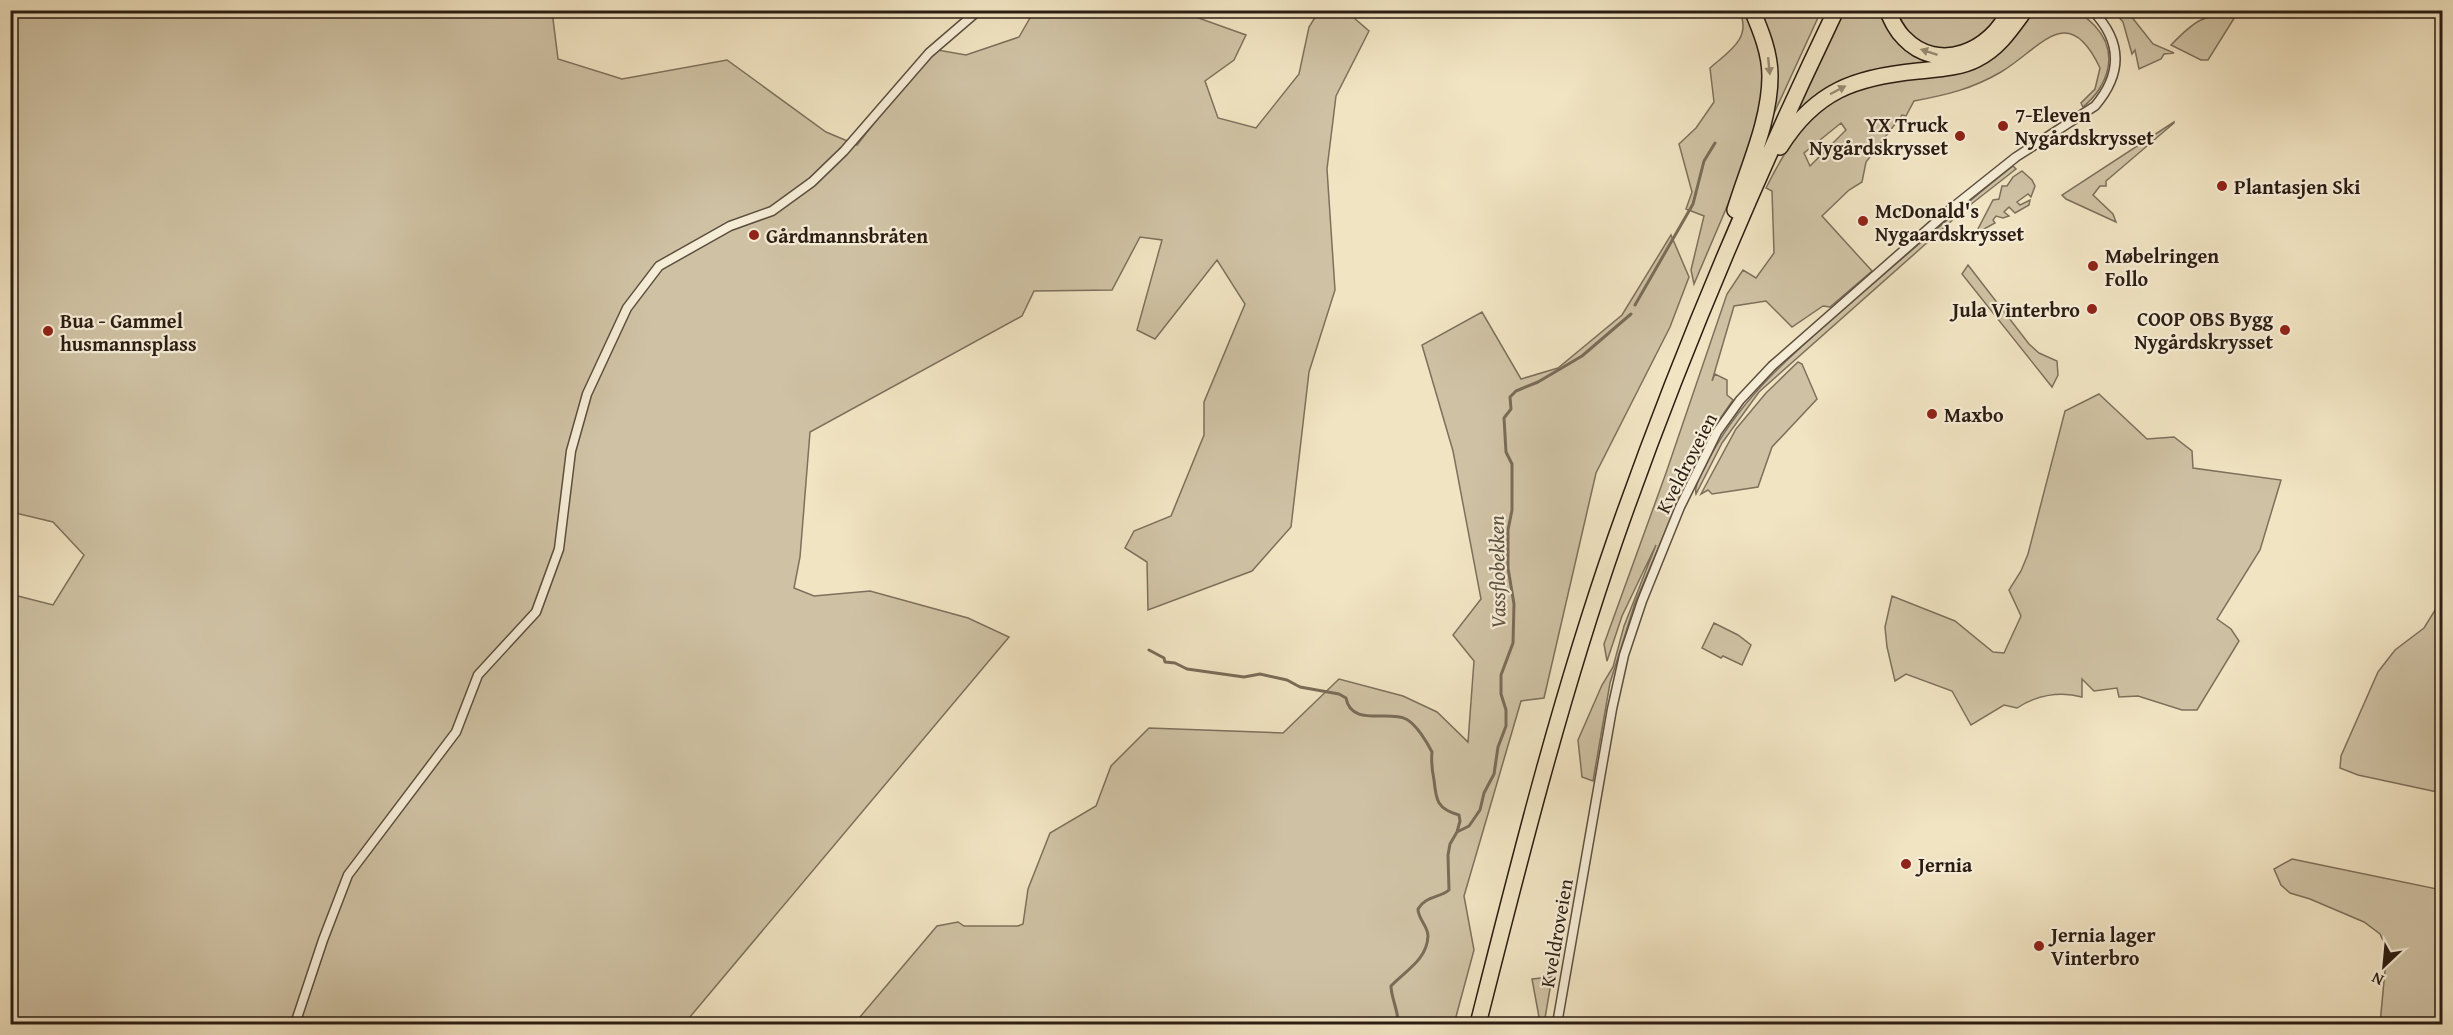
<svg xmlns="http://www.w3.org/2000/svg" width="2453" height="1035" viewBox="0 0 2453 1035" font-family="'Gentium Book Plus',serif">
<rect width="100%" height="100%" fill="#f1e4c2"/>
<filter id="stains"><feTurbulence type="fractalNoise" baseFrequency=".00333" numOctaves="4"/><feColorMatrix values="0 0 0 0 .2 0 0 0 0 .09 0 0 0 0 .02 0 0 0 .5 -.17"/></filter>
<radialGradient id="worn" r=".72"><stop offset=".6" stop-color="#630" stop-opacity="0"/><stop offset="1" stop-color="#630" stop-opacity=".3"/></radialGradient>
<!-- green -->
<path fill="#cfc2a4" stroke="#7d705c" stroke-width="1.5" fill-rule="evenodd" d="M 11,11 L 552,11 L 558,59 L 622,79 L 727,60 L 826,132 L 857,145 L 932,49 L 966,55 L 1019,37 L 1034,11 L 1188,11 L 1190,15 L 1246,35 L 1234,60 L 1205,81 L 1218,118 L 1256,128 L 1299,74 L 1309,27 L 1319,11 L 1346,11 L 1369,31 L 1336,96 L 1327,169 L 1335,290 L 1309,372 L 1291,527 L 1252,571 L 1148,610 L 1147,562 L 1125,548 L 1134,531 L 1171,516 L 1204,435 L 1204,402 L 1245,304 L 1217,260 L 1155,339 L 1137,330 L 1162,240 L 1140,237 L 1112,290 L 1034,291 L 1022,316 L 810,432 L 800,557 L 794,588 L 814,596 L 870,591 L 968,618 L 1009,637 L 684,1024 L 11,1024 L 10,594 L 53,605 L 84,555 L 53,522 L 11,512 Z
M 1739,11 L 1746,11 L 1751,19 L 1762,60 L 1763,101 L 1740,176 L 1694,284 L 1691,270 L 1704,216 L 1686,209 L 1692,192 L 1679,144 L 1696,128 L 1714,102 L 1710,68 C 1728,52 1753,38 1739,11 Z
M 1757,11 L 1821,11 L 1765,133 L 1772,107 Z
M 1843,11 L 1881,11 L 1941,60 L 1909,68 L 1790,119 Z
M 1891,11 L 2002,11 L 1996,22 L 1971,47 L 1937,49 L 1912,39 Z
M 2035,11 C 2047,11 2060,9 2072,11 C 2081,12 2089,20 2095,26 C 2120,53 2108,86 2083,107 L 2081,103 L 2095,89 L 2100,68 C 2068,0 2041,48 2001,72 C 1972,89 1946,95 1914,101 L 1906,116 L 1902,115 L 1866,162 L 1862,182 L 1849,190 L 1822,216 L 1872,271 L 1830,307 L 1823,306 L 1792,327 L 1766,301 L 1734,306 L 1712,381 L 1715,374 L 1727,380 L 1727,395 L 1733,400 L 1702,445 L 1635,603 L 1610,683 L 1593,781 L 1582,777 L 1578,740 L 1602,685 L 1613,667 L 1624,626 L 1656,545 L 1622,616 L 1607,661 L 1604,644 L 1666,473 L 1727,294 L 1743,270 L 1756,278 L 1774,253 L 1772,191 L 1766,188 C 1791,137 1819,96 1877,81 C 1887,78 1898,79 1908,78 C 1931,75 1959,76 1980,66 C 2002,55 2018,28 2035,11 ZM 1841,123 L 1846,130 L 1810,166 L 1804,153 Z
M 2114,11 L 2127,11 L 2153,44 L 2174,53 L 2164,54 L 2161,59 L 2139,69 L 2135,50 L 2132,54 L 2123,22 Z
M 2238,12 L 2208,60 L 2201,60 L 2171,45 C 2195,20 2203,15 2238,12 Z
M 2174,122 L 2174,123 L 2106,181 L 2106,186 L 2100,186 L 2093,195 L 2113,214 L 2116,222 L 2066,199 L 2062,195 Z
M 2013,166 L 2016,169 L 1965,209 L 1759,392 L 1722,443 L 1696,494 C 1694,485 1702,474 1706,465 C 1741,393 1804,345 1862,293 C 1912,250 1961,207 2013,166 Z
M 2022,171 L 2032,180 L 2035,186 L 2031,197 L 2028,194 L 2017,202 L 2020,205 L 2030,200 L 2029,205 L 2015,213 L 2009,207 L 2004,212 L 2009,216 L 2003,218 L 1996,216 L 1993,220 L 1995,223 L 1984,229 L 1984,232 L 1978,229 L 1993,200 L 1999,199 L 2002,186 L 2007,186 L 2013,177 Z
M 1671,235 L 1689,277 L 1670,327 L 1596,473 L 1544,698 L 1521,701 L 1464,896 L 1474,950 L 1454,1024 L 854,1024 L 937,926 L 958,922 L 964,926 L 1018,926 L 1023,924 L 1028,889 L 1050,833 L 1096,806 L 1111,766 L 1149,728 L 1283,733 L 1339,679 L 1403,696 L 1437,712 L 1468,742 L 1474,661 L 1453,635 L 1481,599 L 1453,451 L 1422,345 L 1482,312 L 1521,379 L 1558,368 L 1622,315 Z
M 1968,265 L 2029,344 L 2039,353 L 2057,361 L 2058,375 L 2052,387 L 1962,274 Z
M 1798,362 L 1802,364 L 1817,399 L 1772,447 L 1758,487 L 1712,494 L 1708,490 L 1701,494 L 1736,429 L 1766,393 Z
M 2099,394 L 2147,439 L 2174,437 L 2192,451 L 2193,468 L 2281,480 L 2260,550 L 2217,619 L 2231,629 L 2239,641 L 2197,710 L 2182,710 L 2138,696 L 2119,697 L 2117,688 L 2094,691 L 2082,679 L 2082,697 C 2060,691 2036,695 2017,708 L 2004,705 L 1971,725 L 1952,691 L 1906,674 L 1895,681 L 1887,647 L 1885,627 L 1892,596 L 1955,621 L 1993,652 L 2004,653 L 2021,616 L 2009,590 L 2021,571 L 2028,554 L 2065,411 Z
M 2442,599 L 2442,793 L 2358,775 L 2340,768 L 2341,756 L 2378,672 L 2395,650 L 2424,628 Z
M 1714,623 L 1738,635 L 1751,645 L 1742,665 L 1723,656 L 1721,658 L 1702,648 Z
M 2292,859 L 2442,890 L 2442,1024 L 2380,1024 L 2387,949 L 2380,934 L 2364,922 L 2310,899 L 2290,893 L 2281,885 L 2274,869 Z
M 1552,977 L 1544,1024 L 1522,1024 L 1522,1022 L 1539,1017 L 1532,979 Z"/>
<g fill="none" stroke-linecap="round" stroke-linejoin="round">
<!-- stream -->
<path stroke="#7a6c58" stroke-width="3" d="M 1635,305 L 1693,204 L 1704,161 L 1715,143
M 1149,650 L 1164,658 L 1165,662 L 1175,663 L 1187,669 L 1244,677 L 1260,674 L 1287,680 L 1300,687 L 1339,694 L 1346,698 C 1351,727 1389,710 1406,719 C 1416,724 1427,742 1432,752 C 1431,762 1432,770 1434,780 C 1436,800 1437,809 1459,815 L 1460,821 L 1457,832
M 1398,1024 C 1399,1012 1391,998 1391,986 C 1405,971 1427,960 1428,936 C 1428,926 1418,919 1418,909 C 1425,896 1440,898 1449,890 L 1448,855 L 1450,844 L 1457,832 L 1469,826 L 1480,810 L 1484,793 L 1494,774 L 1498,747 L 1506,726 L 1506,710 L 1501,694 L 1501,675 L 1513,643 L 1514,604 L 1508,568 L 1508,530 L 1512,510 L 1512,464 L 1506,452 L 1504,418 L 1511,409 L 1510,397 L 1516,391 L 1538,382 L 1582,356 L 1631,314"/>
<!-- street casing -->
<g stroke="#5c4f3f" stroke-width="11">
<path id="street" d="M 295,1024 L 323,940 L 348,875 L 456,732 L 478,675 L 536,612 L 559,549 L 571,451 L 587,394 L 627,308 L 659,266 L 730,226 L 772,211 L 812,182 L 844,151 L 929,53 L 979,10
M 1557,1024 L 1612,709 L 1624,655 L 1642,601 L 1680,507 L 1717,432 L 1740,400 L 1772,366 L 1952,208 L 2016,157 L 2095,106 C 2123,73 2122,41 2092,10"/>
</g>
<!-- highway casing -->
<g stroke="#2b1d13" stroke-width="18">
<path id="highway" d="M 1887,10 C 1892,21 1896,30 1904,38 C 1938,74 1992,51 2009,10
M 1780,147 C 1815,91 1855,77 1918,71 C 1937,69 1960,68 1977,59 C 1999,48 2011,29 2025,10
M 1735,210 C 1748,167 1770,121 1770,76 C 1770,53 1761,31 1752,10
M 1478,1024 C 1519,862 1560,698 1615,540 C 1678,360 1753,183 1836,10"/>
</g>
<!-- street -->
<use href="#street" stroke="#f6edd7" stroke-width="8"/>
<!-- highway -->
<use href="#highway" stroke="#f1e4c2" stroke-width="15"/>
</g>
<!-- one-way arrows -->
<defs><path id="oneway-solid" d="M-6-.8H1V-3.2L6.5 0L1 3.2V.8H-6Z" transform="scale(1.5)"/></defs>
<g fill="#988a73">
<use href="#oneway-solid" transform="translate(1929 52) rotate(-162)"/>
<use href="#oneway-solid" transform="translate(1769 66) rotate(84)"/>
<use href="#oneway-solid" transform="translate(1838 90) rotate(-28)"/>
</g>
<!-- markers -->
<g fill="#8f2418" stroke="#f6edd7" stroke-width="2">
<circle cx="2003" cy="126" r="6"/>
<circle cx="1960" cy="136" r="6"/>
<circle cx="2222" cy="186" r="6"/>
<circle cx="1863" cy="221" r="6"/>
<circle cx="754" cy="235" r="6"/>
<circle cx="2093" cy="266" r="6"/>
<circle cx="2092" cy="309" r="6"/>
<circle cx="2285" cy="330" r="6"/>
<circle cx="48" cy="331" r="6"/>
<circle cx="1932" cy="414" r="6"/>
<circle cx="1906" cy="864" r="6"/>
<circle cx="2039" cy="946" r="6"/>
</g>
<g text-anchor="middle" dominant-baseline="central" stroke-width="4.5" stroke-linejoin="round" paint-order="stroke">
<!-- poi labels -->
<g font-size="20" font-weight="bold" fill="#2b1d13" stroke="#f6edd7" text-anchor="start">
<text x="2015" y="114">7-Eleven<tspan x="2015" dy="23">Nygårdskrysset</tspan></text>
<text x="1948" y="124" text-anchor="end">YX Truck<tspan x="1948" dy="23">Nygårdskrysset</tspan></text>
<text x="2234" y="186">Plantasjen Ski</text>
<text x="1875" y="210">McDonald's<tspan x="1875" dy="23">Nygaardskrysset</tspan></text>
<text x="766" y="235">Gårdmannsbråten</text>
<text x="2105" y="255">Møbelringen<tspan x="2105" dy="23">Follo</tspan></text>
<text x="2080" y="309" text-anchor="end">Jula Vinterbro</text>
<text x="2273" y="318" text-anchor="end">COOP OBS Bygg<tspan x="2273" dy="23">Nygårdskrysset</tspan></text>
<text x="60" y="320">Bua - Gammel<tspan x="60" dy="23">husmannsplass</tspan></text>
<text x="1944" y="414">Maxbo</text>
<text x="1918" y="864">Jernia</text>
<text x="2051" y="934">Jernia lager<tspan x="2051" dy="23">Vinterbro</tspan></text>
</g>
<!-- street labels -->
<g font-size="20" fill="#2b1d13" stroke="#f6edd7">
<text transform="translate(1686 463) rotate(-63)">Kveldroveien</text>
<text transform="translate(1556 933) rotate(-80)">Kveldroveien</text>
</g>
<!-- water labels -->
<g font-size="21" font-style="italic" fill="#5f5141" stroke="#f6edd7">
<text transform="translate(1497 572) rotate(-91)">Vassflobekken</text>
</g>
</g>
<!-- margin -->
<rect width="2453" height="1035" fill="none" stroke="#f1e4c2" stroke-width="36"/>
<rect x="12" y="12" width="2429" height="1011" fill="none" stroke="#2b1d13" stroke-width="3"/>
<rect x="18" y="18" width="2417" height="999" fill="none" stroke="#2b1d13" stroke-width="1.5"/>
<!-- north arrow -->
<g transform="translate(2384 966) rotate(206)" stroke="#f6edd7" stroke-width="4.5" paint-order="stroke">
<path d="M0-4.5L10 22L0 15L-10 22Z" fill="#2b1d13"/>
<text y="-9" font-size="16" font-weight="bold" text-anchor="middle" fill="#2b1d13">N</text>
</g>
<rect width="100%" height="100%" filter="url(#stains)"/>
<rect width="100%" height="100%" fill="url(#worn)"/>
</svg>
